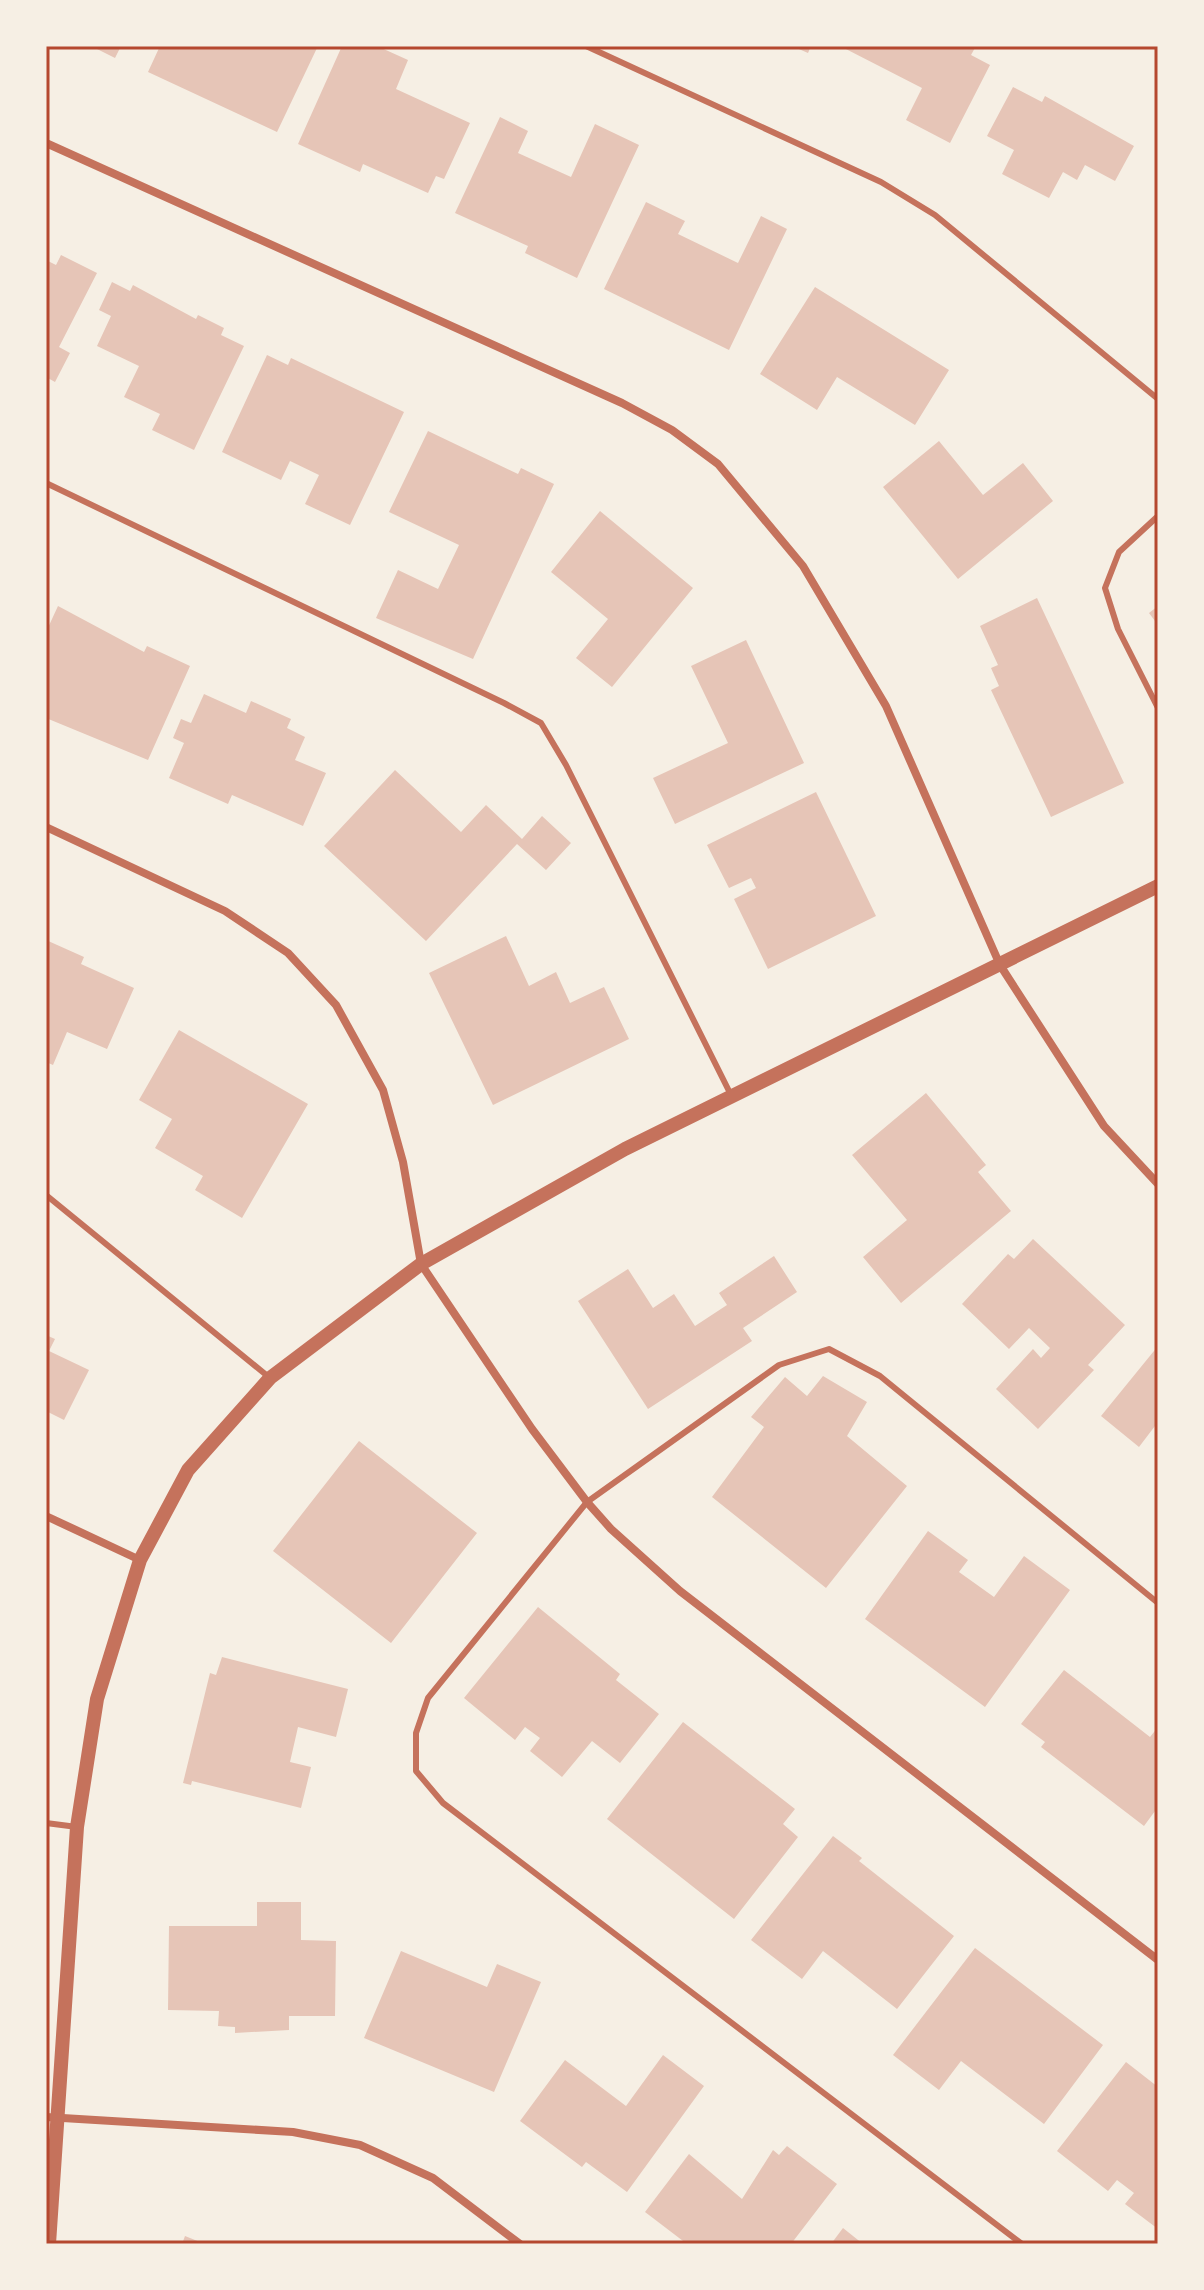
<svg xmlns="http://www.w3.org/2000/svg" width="1204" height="2290" viewBox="0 0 1204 2290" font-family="'Asap Condensed',sans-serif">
<rect width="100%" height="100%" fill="#f6efe4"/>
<!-- building -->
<path fill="#e6c5b7" d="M 91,46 L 121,46 L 115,58 Z
M 160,46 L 312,46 L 317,48 L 277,132 L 148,72 Z
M 342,46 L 377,46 L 408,60 L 396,89 L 470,123 L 444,179 L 436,176 L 428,193 L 363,164 L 360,172 L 298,144 Z
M 792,46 L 811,46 L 808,53 Z
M 840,46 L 976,46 L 971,55 L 990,65 L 950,143 L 906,120 L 922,88 Z
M 1013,87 L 1042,102 L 1045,96 L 1134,146 L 1115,181 L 1085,165 L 1077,180 L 1063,172 L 1049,198 L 1002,174 L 1014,150 L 987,136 Z
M 500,117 L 528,131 L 518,153 L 571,177 L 595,124 L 639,145 L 577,278 L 525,253 L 528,246 L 455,213 Z
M 646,202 L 685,221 L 678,234 L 738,263 L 761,216 L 787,229 L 729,350 L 604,289 Z
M 61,255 L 97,273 L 59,347 L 70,353 L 55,382 L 46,377 L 46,260 L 56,265 Z
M 112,282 L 130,291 L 133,285 L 196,319 L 198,315 L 224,328 L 221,335 L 244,346 L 194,450 L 152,430 L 160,414 L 124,397 L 139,366 L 97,346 L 111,316 L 99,310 Z
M 815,287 L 949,370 L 915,425 L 837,377 L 817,410 L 760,374 Z
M 267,355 L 288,365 L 291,358 L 404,412 L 350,525 L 305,504 L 319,475 L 290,461 L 281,480 L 222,452 Z
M 428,431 L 518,474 L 521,468 L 554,484 L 473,659 L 376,618 L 398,570 L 438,589 L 459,545 L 389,512 Z
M 939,441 L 983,495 L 1023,463 L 1053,501 L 958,579 L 883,487 Z
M 600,511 L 693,588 L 612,687 L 576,658 L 608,619 L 551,572 Z
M 1037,598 L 1124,783 L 1051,817 L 991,690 L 999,686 L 991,668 L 998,665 L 980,626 Z
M 58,606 L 144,652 L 147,646 L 190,666 L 148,760 L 46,718 L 46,632 Z
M 1158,606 L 1158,625 L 1149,613 Z
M 746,640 L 804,763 L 675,824 L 653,778 L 728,743 L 691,666 Z
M 204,694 L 246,713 L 251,701 L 291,719 L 287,728 L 305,737 L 295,760 L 326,773 L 303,826 L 232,795 L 228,804 L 169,778 L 184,743 L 173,738 L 181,719 L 191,723 Z
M 395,770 L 461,832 L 486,805 L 522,839 L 542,816 L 571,843 L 546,870 L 517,844 L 426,941 L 324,846 Z
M 816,792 L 876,916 L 768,969 L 734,899 L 756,888 L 751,878 L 729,888 L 707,845 Z
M 506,936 L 529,986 L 556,972 L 570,1003 L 604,987 L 629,1039 L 493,1105 L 429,973 Z
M 46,940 L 84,957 L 81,964 L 134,988 L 107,1049 L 67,1032 L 53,1065 L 46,1062 Z
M 179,1030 L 308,1104 L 242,1218 L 195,1190 L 203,1176 L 155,1148 L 172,1119 L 139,1100 Z
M 926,1093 L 986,1165 L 978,1172 L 1011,1211 L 901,1303 L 863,1257 L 907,1220 L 852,1155 Z
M 1033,1239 L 1125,1325 L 1088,1365 L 1094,1370 L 1038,1429 L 996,1389 L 1033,1349 L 1041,1358 L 1050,1348 L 1029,1328 L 1009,1349 L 962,1304 L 1008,1254 L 1014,1259 Z
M 774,1256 L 797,1292 L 743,1328 L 752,1341 L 648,1409 L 578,1301 L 628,1269 L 653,1308 L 674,1294 L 695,1326 L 727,1305 L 719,1293 Z
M 46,1335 L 55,1339 L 49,1351 L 89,1370 L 64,1420 L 46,1411 Z
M 1158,1346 L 1158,1422 L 1139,1447 L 1101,1416 Z
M 823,1376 L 867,1402 L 847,1436 L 907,1486 L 826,1588 L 712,1497 L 764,1427 L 751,1417 L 785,1377 L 807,1396 Z
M 359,1441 L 477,1533 L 391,1643 L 273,1551 Z
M 928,1531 L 968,1560 L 959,1572 L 994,1597 L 1024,1556 L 1070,1590 L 985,1707 L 865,1619 Z
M 538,1607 L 620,1674 L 616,1680 L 659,1714 L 620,1763 L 592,1741 L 562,1777 L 530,1751 L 540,1738 L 525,1727 L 515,1740 L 464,1698 Z
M 222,1657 L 348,1689 L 336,1737 L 298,1727 L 290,1762 L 311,1767 L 301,1808 L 192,1781 L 191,1785 L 183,1783 L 210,1673 L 216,1675 Z
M 1064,1670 L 1150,1737 L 1158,1727 L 1158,1807 L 1144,1826 L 1041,1747 L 1045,1742 L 1021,1724 Z
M 683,1722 L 795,1809 L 783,1824 L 798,1837 L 734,1919 L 607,1819 Z
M 833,1836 L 862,1858 L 859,1861 L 954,1936 L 897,2009 L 823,1951 L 802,1979 L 751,1940 Z
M 257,1902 L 301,1902 L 301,1940 L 336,1941 L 335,2016 L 289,2016 L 289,2030 L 235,2033 L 235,2027 L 218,2026 L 219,2011 L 168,2010 L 169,1926 L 257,1926 Z
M 975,1948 L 1103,2045 L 1044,2124 L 961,2061 L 939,2090 L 893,2055 Z
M 401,1951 L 487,1987 L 497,1964 L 541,1982 L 494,2092 L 364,2038 Z
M 663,2055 L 704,2086 L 627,2192 L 586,2162 L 582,2167 L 520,2121 L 565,2060 L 626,2106 Z
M 1126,2062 L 1158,2087 L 1158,2229 L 1125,2204 L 1134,2193 L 1117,2180 L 1108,2191 L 1057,2151 Z
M 787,2146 L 837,2184 L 791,2244 L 687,2244 L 645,2212 L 689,2154 L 742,2199 L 773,2150 L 779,2155 Z
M 843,2228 L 863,2244 L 831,2244 Z
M 185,2236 L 205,2244 L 182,2244 Z"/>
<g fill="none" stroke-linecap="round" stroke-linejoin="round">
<!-- service -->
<path stroke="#c5725c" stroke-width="6" d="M 586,46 L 881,182 L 935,215 L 1158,399
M 46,483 L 504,703 L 541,723 L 566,765 L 731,1095
M 1158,516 L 1119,552 L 1105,588 L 1118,629 L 1158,708
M 46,1195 L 270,1378
M 46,1823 L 77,1827
M 1022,2244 L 443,1803 L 416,1771 L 416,1733 L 428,1698 L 587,1502 L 779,1365 L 829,1349 L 880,1376 L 1158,1603"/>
<!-- minor -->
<path stroke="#c5725c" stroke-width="8" d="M 46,143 L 622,403 L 672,430 L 718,464 L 803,566 L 886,706 L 1000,965 L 1104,1126 L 1158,1184
M 46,827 L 225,911 L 288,953 L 336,1005 L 383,1090 L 403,1162 L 421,1264 L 532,1429 L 587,1502 L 611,1529 L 680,1591 L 1158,1960
M 46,1516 L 140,1560
M 46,2117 L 293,2132 L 360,2145 L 433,2178 L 520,2244"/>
<!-- tertiary -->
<path stroke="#c5725c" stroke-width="14" d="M 49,2244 L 77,1827 L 97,1699 L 140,1560 L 188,1470 L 270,1378 L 421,1264 L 625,1149 L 1158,886"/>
</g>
<!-- border -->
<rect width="1204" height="2290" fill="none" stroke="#f6efe4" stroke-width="96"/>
<rect x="48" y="48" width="1108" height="2194" fill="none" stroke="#b5482f" stroke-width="3"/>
</svg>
